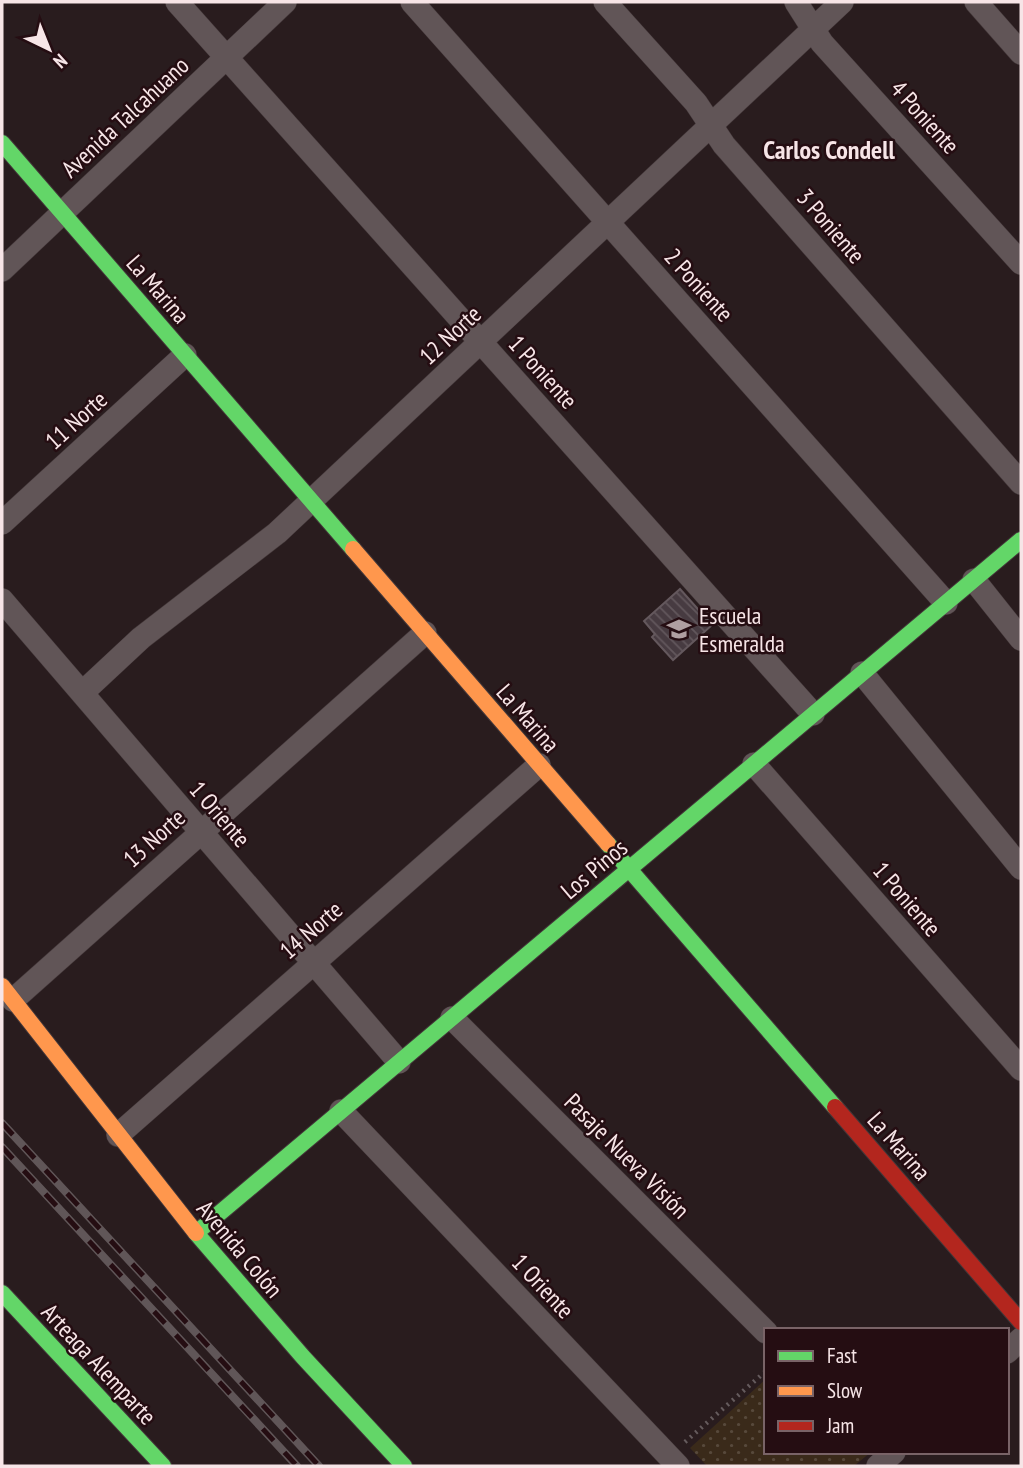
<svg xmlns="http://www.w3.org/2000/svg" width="1023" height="1468" viewBox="0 0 1023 1468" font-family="'PT Sans Narrow',sans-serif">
<defs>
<pattern id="park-dots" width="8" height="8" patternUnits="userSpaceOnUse" patternTransform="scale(1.75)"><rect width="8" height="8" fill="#3a2a1a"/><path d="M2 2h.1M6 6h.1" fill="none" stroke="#57493b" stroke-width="1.8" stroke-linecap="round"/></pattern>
<pattern id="building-back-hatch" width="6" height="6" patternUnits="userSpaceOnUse" patternTransform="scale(1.75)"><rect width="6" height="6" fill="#473b41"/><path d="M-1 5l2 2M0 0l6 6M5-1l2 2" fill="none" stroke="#62575c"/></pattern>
</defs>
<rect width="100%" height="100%" fill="#291c1e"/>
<!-- park -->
<path fill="url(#park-dots)" d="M 766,1379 L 766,1452 L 871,1452 L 854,1466 L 707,1466 L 690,1448 Z"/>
<!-- building -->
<path fill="url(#building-back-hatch)" stroke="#64585d" stroke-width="2" d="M 680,589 L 712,625 L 673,660 L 652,637 L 655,634 L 644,621 Z"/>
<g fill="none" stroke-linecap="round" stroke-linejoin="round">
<!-- street casing -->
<g stroke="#433739" stroke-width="24">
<path id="street" d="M 177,2 L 813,714
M 412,2 L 946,603
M 605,2 L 696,103 L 724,145 L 1021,483
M 796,2 L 822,43 L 1021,263
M 976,2 L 1021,53
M 2,270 L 285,2
M 2,523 L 185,355
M 974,580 L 1021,639
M 2,600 L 399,1062
M 862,673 L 1021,868
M 82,693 L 141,638 L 277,533 L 842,2
M 754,764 L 1021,1069
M 13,1000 L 425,633
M 452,1018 L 766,1332
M 341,1111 L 678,1466
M 118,1135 L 539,765
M 1007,1352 L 1021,1339
M 878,1466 L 894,1452"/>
</g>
<!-- fast casing -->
<g stroke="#433739" stroke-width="18">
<path id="fast" d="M 2,143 L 353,549
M 835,1107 L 629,869 L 1021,540
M 2,1293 L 163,1466
M 404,1466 L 303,1357 L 196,1233 L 629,869 L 608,844"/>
</g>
<!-- slow casing -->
<g stroke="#433739" stroke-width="18">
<path id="slow" d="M 353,549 L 608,844
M 2,986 L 196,1233"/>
</g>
<!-- jam casing -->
<g stroke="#433739" stroke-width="18">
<path id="jam" d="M 835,1107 L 1021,1322"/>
</g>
<!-- path -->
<path stroke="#655b5d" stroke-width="4.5" stroke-dasharray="2 5" stroke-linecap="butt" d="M 685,1442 L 766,1371"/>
<!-- street -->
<use href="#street" stroke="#615557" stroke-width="23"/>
<!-- fast -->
<use href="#fast" stroke="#63d668" stroke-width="16"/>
<!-- slow -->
<use href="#slow" stroke="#ff974d" stroke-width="16"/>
<!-- jam -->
<use href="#jam" stroke="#b3261e" stroke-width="16"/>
<!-- rail casing -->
<g stroke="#605658" stroke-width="8">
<path id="rail" d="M 2,1123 L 319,1466
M 2,1147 L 297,1466"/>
</g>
<!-- rail -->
<use href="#rail" stroke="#250d12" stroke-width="5" stroke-dasharray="16" stroke-linecap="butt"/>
</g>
<!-- icons -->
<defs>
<g id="school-bare" transform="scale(1.89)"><path d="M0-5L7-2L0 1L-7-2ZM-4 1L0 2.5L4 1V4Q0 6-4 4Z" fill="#af9fa1" stroke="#250d12" stroke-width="2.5" paint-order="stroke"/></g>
</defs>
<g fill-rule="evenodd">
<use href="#school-bare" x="679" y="629"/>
</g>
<g text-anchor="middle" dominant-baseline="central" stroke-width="5" stroke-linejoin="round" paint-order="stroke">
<!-- street labels -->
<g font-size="24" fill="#f7e5e7" stroke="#250d12">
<text transform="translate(125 117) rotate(-43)">Avenida Talcahuano</text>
<text transform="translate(925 117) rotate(48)">4 Poniente</text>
<text transform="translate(831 226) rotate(49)">3 Poniente</text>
<text transform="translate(699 285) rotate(48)">2 Poniente</text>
<text transform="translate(158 289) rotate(49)">La Marina</text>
<text transform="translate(450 335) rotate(-43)">12 Norte</text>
<text transform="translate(543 372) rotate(48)">1 Poniente</text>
<text transform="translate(76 420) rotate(-42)">11 Norte</text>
<text transform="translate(528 718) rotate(49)">La Marina</text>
<text transform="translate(220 814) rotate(49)">1 Oriente</text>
<text transform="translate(154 838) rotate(-42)">13 Norte</text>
<text transform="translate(594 869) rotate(-40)">Los Pinos</text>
<text transform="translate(907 899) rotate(49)">1 Poniente</text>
<text transform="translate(311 930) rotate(-41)">14 Norte</text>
<text transform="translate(899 1146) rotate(49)">La Marina</text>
<text transform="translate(627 1156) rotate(45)">Pasaje Nueva Visión</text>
<text transform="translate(240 1249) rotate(50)">Avenida Colón</text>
<text transform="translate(543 1286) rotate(47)">1 Oriente</text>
<text transform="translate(99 1364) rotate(47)">Arteaga Alemparte</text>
</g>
<!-- poi labels -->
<g font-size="24" fill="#f7e5e7" stroke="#250d12" text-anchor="start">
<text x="699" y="615">Escuela<tspan x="699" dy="28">Esmeralda</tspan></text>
</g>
<!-- neighbourhood labels -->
<g font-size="26" font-weight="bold" fill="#f7e5e7" stroke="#250d12">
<text x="829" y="149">Carlos Condell</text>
</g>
</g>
<!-- border -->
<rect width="1023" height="1468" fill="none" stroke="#f7e5e7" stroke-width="7"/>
<!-- legend -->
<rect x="764" y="1328" width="245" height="126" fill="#250d12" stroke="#796367" stroke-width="2"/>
<rect x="778" y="1351" width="35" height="10" fill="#63d668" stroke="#796367" stroke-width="2"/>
<text x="827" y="1363" font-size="21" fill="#f7e5e7">Fast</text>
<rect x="778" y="1386" width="35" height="10" fill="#ff974d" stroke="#796367" stroke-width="2"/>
<text x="827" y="1398" font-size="21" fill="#f7e5e7">Slow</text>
<rect x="778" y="1421" width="35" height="10" fill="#b3261e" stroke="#796367" stroke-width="2"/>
<text x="827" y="1433" font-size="21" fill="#f7e5e7">Jam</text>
<!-- north arrow -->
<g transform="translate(49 49) rotate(137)" stroke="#250d12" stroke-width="5" paint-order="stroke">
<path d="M0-5L12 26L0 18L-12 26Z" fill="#f7e5e7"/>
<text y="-10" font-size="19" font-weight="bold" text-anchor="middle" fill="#f7e5e7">N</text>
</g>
</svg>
